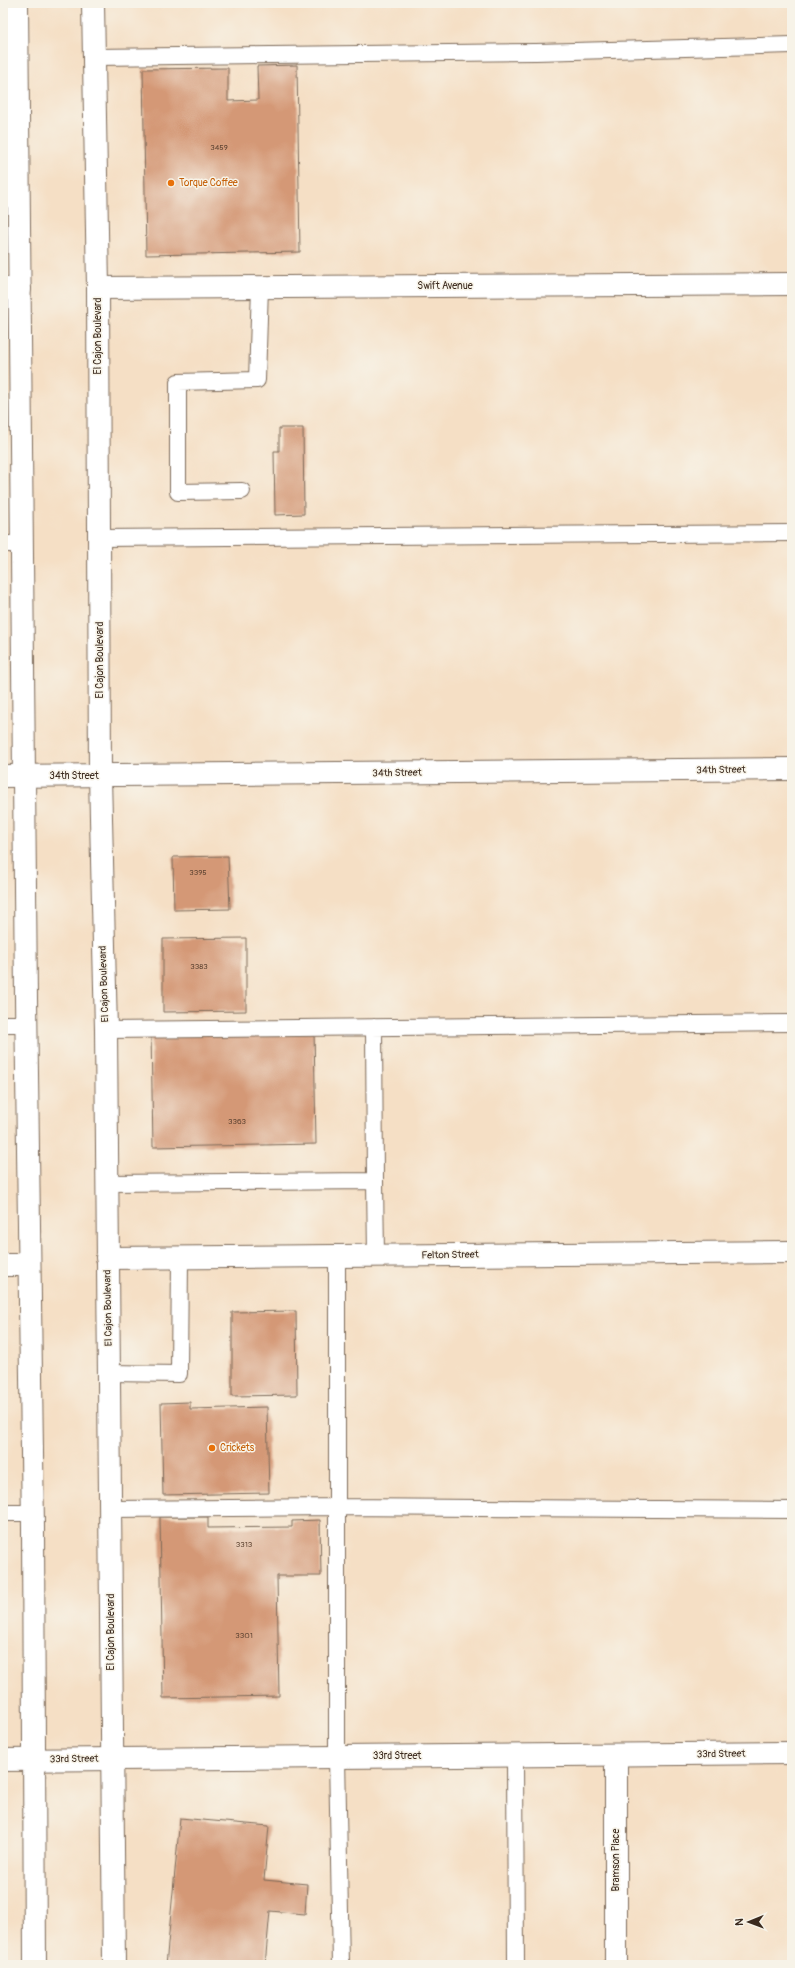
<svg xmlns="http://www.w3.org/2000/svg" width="795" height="1968" viewBox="0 0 795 1968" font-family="Pangolin,sans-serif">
<rect width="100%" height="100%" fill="#f7f3e8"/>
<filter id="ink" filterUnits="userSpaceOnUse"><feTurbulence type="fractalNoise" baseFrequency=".025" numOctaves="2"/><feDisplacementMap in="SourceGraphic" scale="8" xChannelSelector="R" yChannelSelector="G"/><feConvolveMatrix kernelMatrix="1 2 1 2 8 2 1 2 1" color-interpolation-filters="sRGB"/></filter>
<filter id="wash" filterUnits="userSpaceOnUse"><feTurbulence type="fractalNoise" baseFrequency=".012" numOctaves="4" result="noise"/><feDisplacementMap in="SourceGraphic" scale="16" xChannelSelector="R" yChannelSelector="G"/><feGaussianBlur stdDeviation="0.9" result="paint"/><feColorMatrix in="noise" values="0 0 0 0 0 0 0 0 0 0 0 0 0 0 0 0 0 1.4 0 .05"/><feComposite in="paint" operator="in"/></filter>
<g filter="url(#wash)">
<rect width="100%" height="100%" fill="#f5dfc5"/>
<g id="blocks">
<!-- building -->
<path fill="#d49876" d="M 297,65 L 300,252 L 146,255 L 143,69 L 228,68 L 228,101 L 258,100 L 257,66 Z
M 279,428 L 303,428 L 304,514 L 275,515 L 274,451 L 279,451 Z
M 228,856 L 230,909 L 174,910 L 173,857 Z
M 246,938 L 246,1011 L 163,1012 L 163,939 Z
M 314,1031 L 316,1144 L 153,1147 L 151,1033 Z
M 296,1311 L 297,1395 L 232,1396 L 232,1312 Z
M 190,1402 L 190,1409 L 267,1407 L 269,1493 L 163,1495 L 161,1403 Z
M 160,1517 L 208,1517 L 208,1528 L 292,1527 L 292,1521 L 320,1520 L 321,1576 L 277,1576 L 279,1696 L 163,1698 Z
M 180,1818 L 269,1826 L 264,1880 L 307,1884 L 305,1914 L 270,1911 L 265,1965 L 166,1965 Z"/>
</g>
</g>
<g filter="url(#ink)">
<use href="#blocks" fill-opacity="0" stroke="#7c6958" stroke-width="1"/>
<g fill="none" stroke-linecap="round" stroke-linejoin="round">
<!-- lane casing -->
<g stroke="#7c6958" stroke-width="18">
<path id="lane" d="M 94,57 L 536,52 L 792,45
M 242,491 L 178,492 L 178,382 L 257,380 L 260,287
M 99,538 L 792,533
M 3,544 L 22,544
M 3,1024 L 26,1024
M 106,1030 L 792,1023
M 375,1181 L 376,1256
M 107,1183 L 375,1181 L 374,1027
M 337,1256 L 337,1757 L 341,1965
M 109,1373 L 179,1374 L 180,1257
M 111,1509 L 337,1507 L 792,1510
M 3,1513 L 32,1513
M 515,1756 L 516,1965"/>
</g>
<!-- street casing -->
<g stroke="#7c6958" stroke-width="24">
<path id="street" d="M 98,288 L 792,284
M 3,289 L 20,289
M 3,776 L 792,769
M 107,1258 L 792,1252
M 3,1265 L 29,1265
M 616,1755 L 616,1965"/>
</g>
<!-- secondary casing -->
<g stroke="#7c6958" stroke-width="24">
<path id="secondary" d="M 3,1760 L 792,1753"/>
</g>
<!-- primary casing -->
<g stroke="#7c6958" stroke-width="24">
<path id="primary" d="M 17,3 L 26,998 L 33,1528 L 35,1965
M 93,3 L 98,288 L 100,776 L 106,1030 L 114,1965"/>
</g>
<!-- lane -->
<use href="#lane" stroke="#fff" stroke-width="16"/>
<!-- street -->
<use href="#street" stroke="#fff" stroke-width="22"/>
<!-- secondary -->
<use href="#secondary" stroke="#fff" stroke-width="22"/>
<!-- primary -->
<use href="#primary" stroke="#fff" stroke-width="22"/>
</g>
</g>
<!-- markers -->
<g fill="#e8710a" stroke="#f7f3e8" stroke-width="1.5">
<circle cx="171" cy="183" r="4"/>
<circle cx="212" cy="1448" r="4"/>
</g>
<g text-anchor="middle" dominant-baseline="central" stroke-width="3" stroke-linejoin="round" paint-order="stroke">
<!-- number labels -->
<g font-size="8" fill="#614634">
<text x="219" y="147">3459</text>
<text x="198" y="872">3395</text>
<text x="199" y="966">3383</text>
<text x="237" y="1121">3363</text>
<text x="244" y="1544">3313</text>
<text x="244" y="1635">3301</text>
</g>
<!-- food labels -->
<g font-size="10" fill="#c56008" stroke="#f7f3e8" text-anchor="start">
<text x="179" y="183">Torque Coffee</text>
<text x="220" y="1448">Crickets</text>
</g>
<!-- street labels -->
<g font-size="10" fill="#3b2a1e" stroke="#f7f3e8">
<text x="445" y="286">Swift Avenue</text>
<text transform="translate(98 336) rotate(-90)">El Cajon Boulevard</text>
<text transform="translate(100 660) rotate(-90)">El Cajon Boulevard</text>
<text transform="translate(721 770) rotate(-1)">34th Street</text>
<text transform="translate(397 773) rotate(-1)">34th Street</text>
<text x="74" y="776">34th Street</text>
<text transform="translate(104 984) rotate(-92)">El Cajon Boulevard</text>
<text transform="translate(450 1255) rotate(-1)">Felton Street</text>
<text transform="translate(108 1308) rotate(-91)">El Cajon Boulevard</text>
<text transform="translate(111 1632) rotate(-90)">El Cajon Boulevard</text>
<text transform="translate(721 1754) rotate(-1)">33rd Street</text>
<text x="397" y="1756">33rd Street</text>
<text transform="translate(74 1759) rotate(-1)">33rd Street</text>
<text transform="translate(616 1860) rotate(-90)">Bramson Place</text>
</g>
</g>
<!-- margin -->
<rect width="795" height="1968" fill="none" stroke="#f7f3e8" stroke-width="16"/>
<!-- north arrow -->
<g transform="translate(749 1922) rotate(269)" stroke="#f7f3e8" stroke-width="3" paint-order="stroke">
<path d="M0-3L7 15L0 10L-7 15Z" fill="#3b2a1e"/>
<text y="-6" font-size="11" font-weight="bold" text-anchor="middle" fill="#3b2a1e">N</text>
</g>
</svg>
